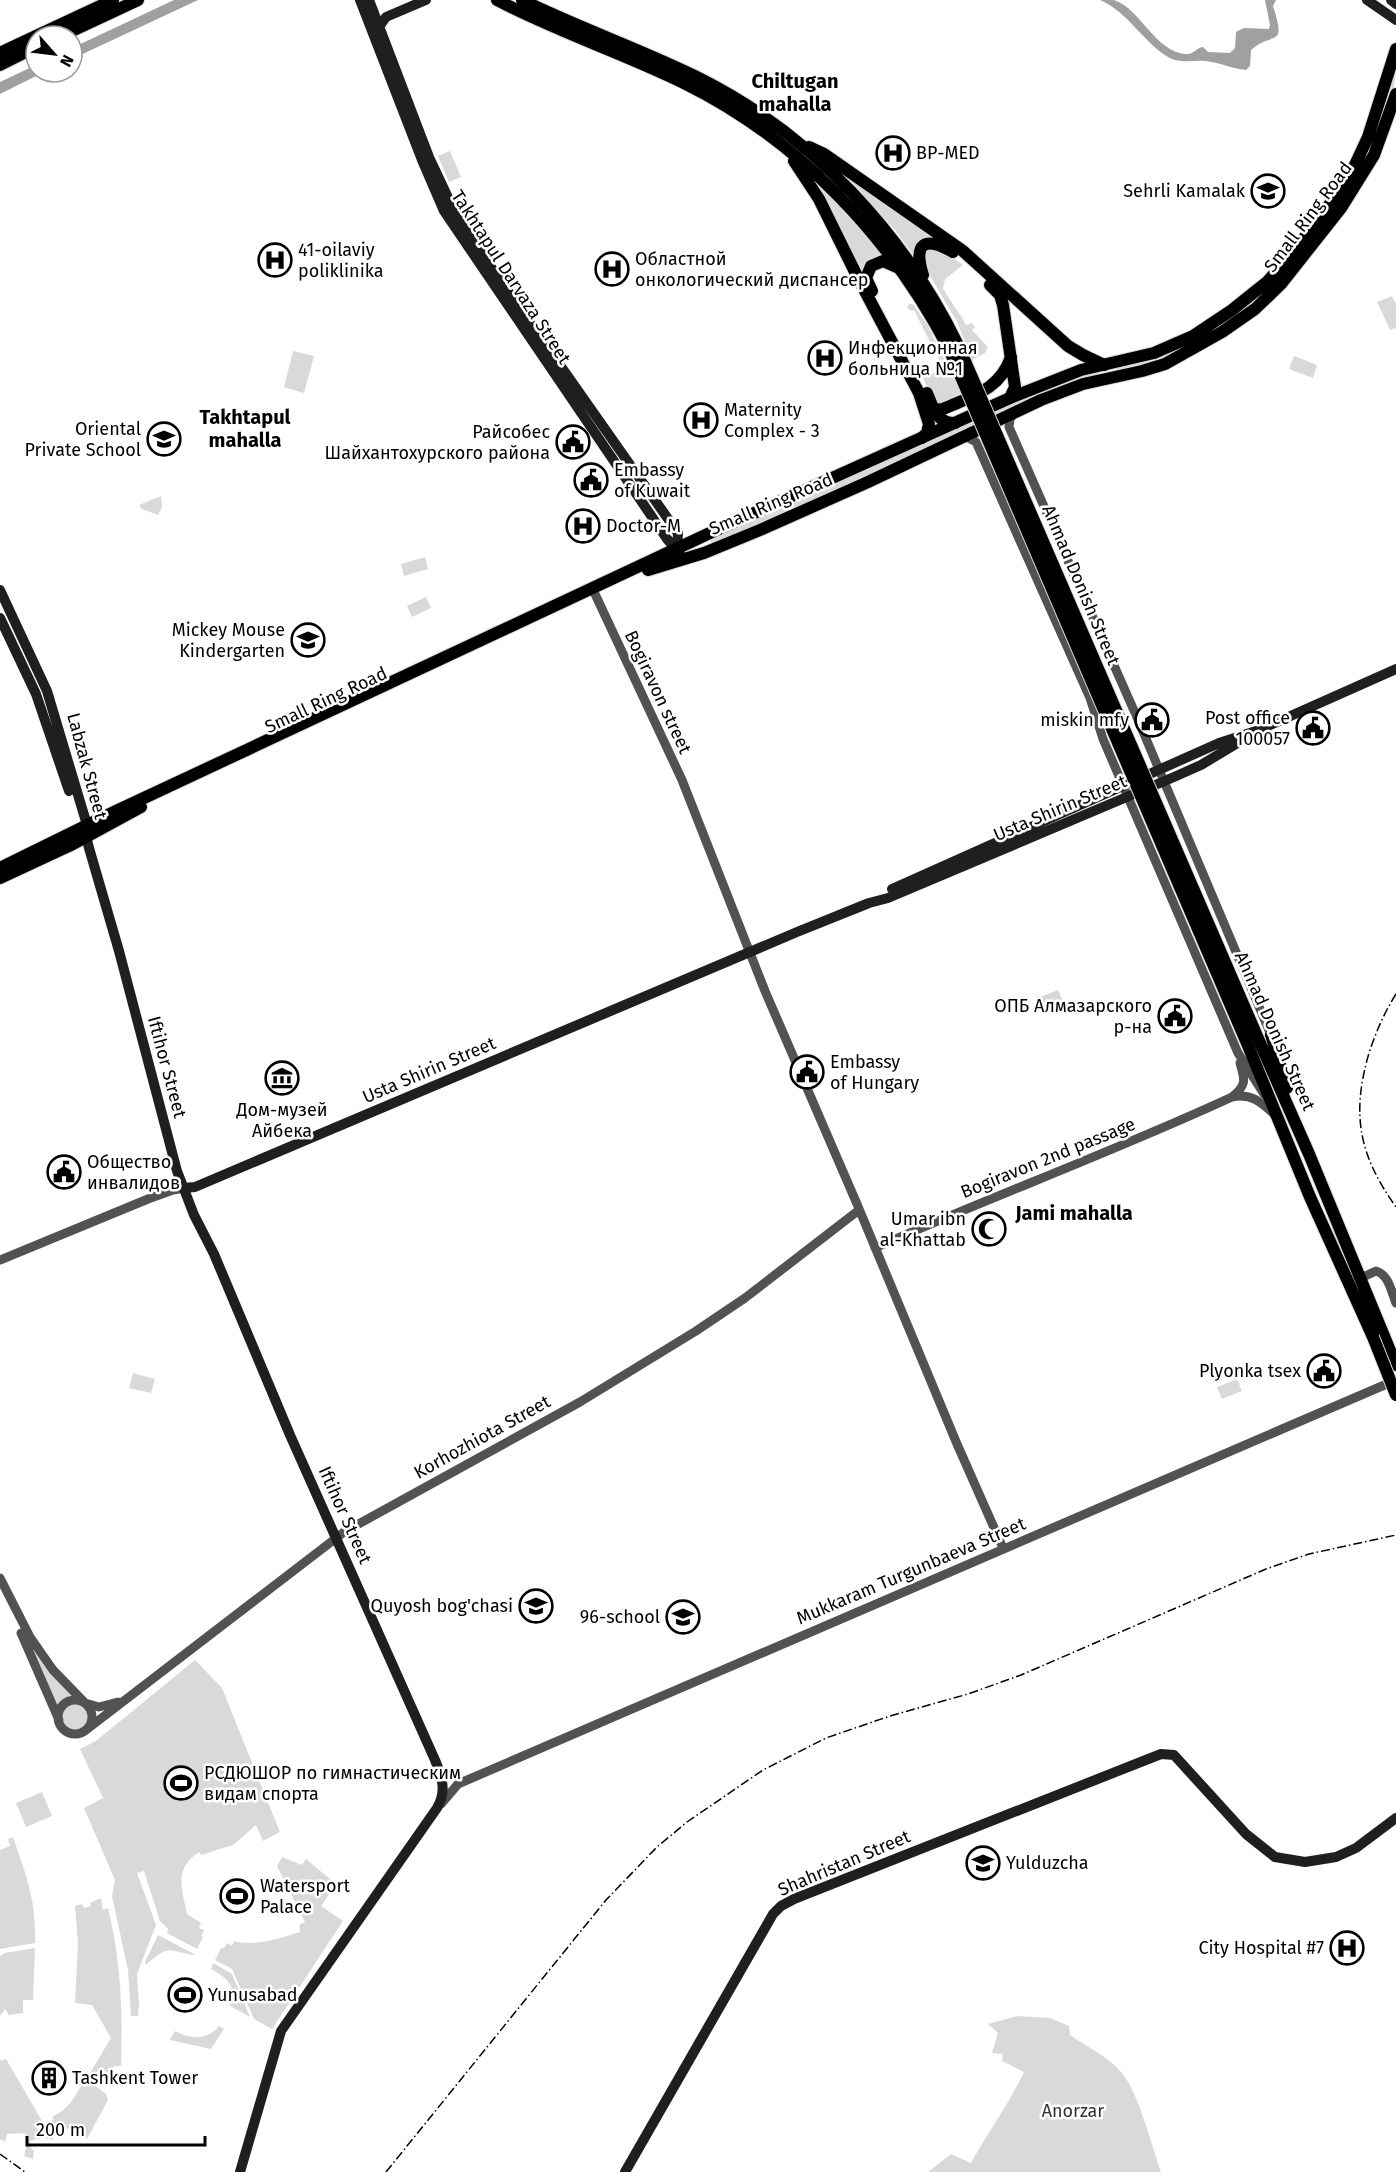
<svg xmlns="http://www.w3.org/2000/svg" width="1396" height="2172" viewBox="0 0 1396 2172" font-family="'Fira Sans',sans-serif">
<rect width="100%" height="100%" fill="#fff"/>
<!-- green -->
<path fill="#d9d9d9" d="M 1396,64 C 1396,145 1304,265 1243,313 C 1221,330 1197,344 1172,355 C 1155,363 1135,372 1116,371 L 1116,368 C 1203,352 1270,293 1321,224 C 1340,198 1357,171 1371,142 C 1383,118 1388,89 1396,64 Z
M 450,151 L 461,177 L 449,182 L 438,156 Z
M 808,175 L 823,188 L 884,257 L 862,276 Z
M 847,177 L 939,239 L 928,238 L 914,256 L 895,230 Z
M 941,248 L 963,265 L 945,279 L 943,288 C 950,302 959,311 966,325 L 972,323 L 975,327 L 972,330 L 988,347 L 985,353 L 972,360 L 957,322 L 923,264 L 923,258 L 928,249 Z
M 1392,296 L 1396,304 L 1396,328 L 1390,330 L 1377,302 Z
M 909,304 L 913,304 L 928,326 L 963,397 L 935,405 L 923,378 L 943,368 L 914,310 L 910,311 L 907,307 Z
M 293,351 L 314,356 L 304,393 L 284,387 Z
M 1294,356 L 1317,365 L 1313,378 L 1289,369 Z
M 1097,371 L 1099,372 L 1096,376 L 735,535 L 711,543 L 710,538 L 1073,377 Z
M 161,496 L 162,507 L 158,515 L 142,509 L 139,505 Z
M 425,557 L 428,569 L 404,576 L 401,564 Z
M 426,597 L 431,608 L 412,617 L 407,606 Z
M 1058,990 L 1063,1001 L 1040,1010 L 1035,999 Z
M 133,1373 L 155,1379 L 151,1393 L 129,1388 Z
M 1237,1379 L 1242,1391 L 1222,1399 L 1217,1387 Z
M 29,1640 L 76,1696 L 64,1698 L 56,1708 Z
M 195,1660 L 222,1688 L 280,1832 L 263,1841 L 256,1825 L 233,1845 L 201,1855 L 200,1852 C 173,1867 182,1889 187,1914 L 201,1923 L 199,1928 L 204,1930 L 201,1936 L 203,1937 L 197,1949 L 167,1933 L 168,1929 L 160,1921 L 144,1871 L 137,1873 L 156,1925 L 137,1974 L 139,2004 L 138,2016 L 131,2016 L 128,1970 L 112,1896 L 115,1880 L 84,1808 L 103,1798 L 80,1749 L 96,1741 Z
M62 1716a14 14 0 1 1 28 0a14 14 0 1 1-28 0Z
M 42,1792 L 52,1816 L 26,1827 L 16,1803 Z
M 13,1837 C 27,1878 36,1899 35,1943 L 0,1949 L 0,1850 L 10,1846 L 8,1839 Z
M 282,1857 L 302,1865 L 306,1859 L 336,1884 L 321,1906 L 343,1921 L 272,2029 L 254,2019 L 232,1969 L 215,1960 L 221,1948 L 224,1948 L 227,1943 L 232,1946 L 234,1941 C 254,1947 281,1938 300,1932 L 299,1925 L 305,1922 L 277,1866 Z
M 101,1898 L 103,1910 L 108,1908 C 121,1960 123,2013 121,2066 L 114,2066 L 110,2082 L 103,2077 L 99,2083 L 91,2076 L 90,2073 L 111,2038 L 92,2005 L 75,2003 L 78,1943 L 75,1906 L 82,1904 L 84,1908 L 91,1906 L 90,1903 Z
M 158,1935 L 194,1954 L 194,1955 C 168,1951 170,1943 146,1965 L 145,1962 Z
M 35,1948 L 33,2000 L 23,2000 L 23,2013 L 9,2015 L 5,2009 L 0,2016 L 0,1956 L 5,1953 Z
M 213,1963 L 232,1974 L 250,2017 L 230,2006 C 237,1985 228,1979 211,1969 Z
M 1017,2016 L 1050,2018 L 1069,2026 L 1070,2035 C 1087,2047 1109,2057 1122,2073 C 1138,2092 1152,2146 1161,2172 L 928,2172 L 951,2154 L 971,2163 C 988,2132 1009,2104 1024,2072 L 1002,2061 L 1003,2054 L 992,2053 L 998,2033 L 988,2024 Z
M 219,2026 L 224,2029 L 211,2049 L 170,2040 L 175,2031 C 191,2039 207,2041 219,2026 Z
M 6,2059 L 42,2121 L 46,2124 L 54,2140 L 43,2138 L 29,2141 L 32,2150 L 34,2150 L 33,2159 L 24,2156 L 29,2137 L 24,2133 L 7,2134 L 5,2142 L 0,2139 L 0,2061 Z
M 84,2081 L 89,2081 L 106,2094 L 108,2100 L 87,2139 L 69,2128 L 57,2135 L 52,2125 L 53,2116 C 69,2110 76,2094 84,2081 Z"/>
<!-- water -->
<path fill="#a0a0a0" d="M 174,0 L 198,0 L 72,59 L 72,48 Z
M 1100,0 C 1104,0 1110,0 1114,0 C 1140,8 1155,52 1186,54 C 1193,55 1196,48 1203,47 L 1208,52 L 1230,53 L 1235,48 L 1236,32 L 1244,28 L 1269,29 L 1270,25 L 1265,0 L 1276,0 L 1273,6 C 1287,50 1273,30 1251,50 L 1250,66 L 1246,70 C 1232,69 1219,62 1205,61 C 1191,60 1181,64 1168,57 C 1143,42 1128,12 1100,0 Z
M 36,65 L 36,72 L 44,72 L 0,94 L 0,82 Z"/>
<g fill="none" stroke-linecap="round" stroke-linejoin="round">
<!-- primary casing -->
<g stroke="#dbdbdb" stroke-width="14">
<path id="primary" d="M 497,0 C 558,32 623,53 684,83 C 798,139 891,237 949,349
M 522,0 C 581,29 643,50 701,79 C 812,135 904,234 958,345
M 36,36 L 113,0
M 61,36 L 138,0
M 0,53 L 36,36
M 0,65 L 36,47
M 809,147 L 824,154 L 963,251 L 1068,346 L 1083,355 L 1104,365
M 794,161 L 819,199 L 858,278 L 919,393 L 929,424 L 927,433 L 922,438
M 923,275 C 913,244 924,235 953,252
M 990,285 L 1000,295 L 1003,305 L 1015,387 L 1010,398
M 872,291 L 866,278 L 871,266 L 883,261 L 899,268
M 927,393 C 933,407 937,424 955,423
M 929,406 L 935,410 L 943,409 C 972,396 1000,390 1011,357
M 1271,1035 L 1287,1088
M 1260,1043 L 1309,1154 L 1396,1365
M 1249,1048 L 1310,1197 L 1373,1337"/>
</g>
<!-- trunk casing -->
<g stroke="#dbdbdb" stroke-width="14">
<path id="trunk" d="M 648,570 L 704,553 L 760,530 L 868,482 L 1041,400 L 1083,384 L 1142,371 L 1165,364 L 1222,332 L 1255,309 L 1281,284 L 1341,208 L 1374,155 L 1396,94
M 0,868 L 114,812 L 712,532 L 1010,398 L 1081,370 L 1154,353 L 1193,336 L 1232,310 L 1267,282 L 1292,254 L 1333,200 L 1355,165 L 1368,137 L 1396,49
M 0,878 L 73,844 L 141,807"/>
</g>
<!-- tertiary -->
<path stroke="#525252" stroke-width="9" d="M 1015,412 L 1010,419 L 1009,427 L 1139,722 L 1271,1035
M 961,437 L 969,438 L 976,442 L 1090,698 L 1103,739 L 1238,1053 L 1264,1094
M 595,594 L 682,780 L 765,991 L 857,1204 L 957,1444 L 1003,1548
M 1232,1097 C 1247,1085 1245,1080 1240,1063
M 875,1248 C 993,1196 1115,1151 1232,1097 C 1251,1093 1261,1102 1274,1114
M 0,1260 L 148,1199 L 173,1190 L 184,1188
M 1361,1278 L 1376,1271 C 1389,1275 1391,1291 1396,1303
M 0,1578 L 30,1637 L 53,1670 L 85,1703 L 99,1707 L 118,1702
M 21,1633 L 59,1720
M58 1717a17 17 0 1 1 34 0a17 17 0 1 1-34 0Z
M 86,1730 L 344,1532 L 580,1402 L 696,1331 L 745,1298 L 859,1210
M 441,1804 L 458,1784 L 1396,1380"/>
<!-- secondary -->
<path stroke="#1f1f1f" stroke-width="10" d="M 360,0 L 422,160 L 444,211 L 667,539 L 680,553
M 369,0 L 429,157 L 452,206 L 477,247 L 678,533 L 677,548
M 1367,0 L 1396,20
M 1391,0 L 1396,4
M 379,27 L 386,17 L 426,0
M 0,590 L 47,691 L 87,825 L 86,836 L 89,848 L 119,951 L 177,1171 L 194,1215 L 214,1254 L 290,1435 L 435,1760 C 442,1777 447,1791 437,1808 L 281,2031 L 240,2172
M 0,618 L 36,694 L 69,791
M 892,889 L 1219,743 L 1259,730 L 1396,669
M 184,1188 L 195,1187 L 797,932 L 869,903 L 888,898 L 1174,777 L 1201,765 L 1259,730
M 625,2172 L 773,1914 L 781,1906 L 794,1899 L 1161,1754 L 1174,1755 L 1246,1834 L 1275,1857 L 1305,1862 L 1336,1857 L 1356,1848 L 1396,1818"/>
<!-- primary -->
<use href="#primary" stroke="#000" stroke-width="12"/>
<!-- trunk -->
<use href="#trunk" stroke="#000" stroke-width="12"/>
<!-- rail -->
<path stroke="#000" stroke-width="1.5" stroke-dasharray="9 3 1.5 3" stroke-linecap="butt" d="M 1396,994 C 1384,1013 1376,1032 1369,1053 C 1351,1115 1359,1155 1396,1207
M 0,2154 L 25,2172
M 386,2172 L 606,1900 L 657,1847 L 687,1822 L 763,1770 L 826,1738 L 890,1716 L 968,1694 L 1021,1675 L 1266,1569 L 1309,1554 L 1396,1535"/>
<!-- primary-bridge casing -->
<g stroke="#dbdbdb" stroke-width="14" stroke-linecap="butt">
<path id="primary-bridge" d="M 958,345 L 1260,1043
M 949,349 L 1249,1048
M 1373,1337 L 1396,1395"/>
</g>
<!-- primary-bridge -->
<use href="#primary-bridge" stroke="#000" stroke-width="12"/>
</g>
<!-- icons -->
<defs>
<g id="hospital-ring" transform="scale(1.725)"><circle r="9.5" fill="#fff" stroke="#000" stroke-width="1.5"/><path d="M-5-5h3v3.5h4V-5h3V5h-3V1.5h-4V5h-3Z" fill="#000"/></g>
<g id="school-ring" transform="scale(1.725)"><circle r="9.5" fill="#fff" stroke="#000" stroke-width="1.5"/><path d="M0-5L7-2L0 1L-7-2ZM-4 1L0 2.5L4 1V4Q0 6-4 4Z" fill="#000"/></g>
<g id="civic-ring" transform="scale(1.725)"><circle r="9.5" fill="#fff" stroke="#000" stroke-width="1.5"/><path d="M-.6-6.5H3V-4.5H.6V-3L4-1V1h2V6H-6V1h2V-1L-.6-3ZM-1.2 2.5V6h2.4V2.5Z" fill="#000"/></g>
<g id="museum-ring" transform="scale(1.725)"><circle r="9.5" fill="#fff" stroke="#000" stroke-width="1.5"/><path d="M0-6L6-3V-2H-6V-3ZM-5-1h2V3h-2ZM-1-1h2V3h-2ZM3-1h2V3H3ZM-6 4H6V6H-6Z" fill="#000"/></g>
<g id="mosque-ring" transform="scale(1.725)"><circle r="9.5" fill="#fff" stroke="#000" stroke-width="1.5"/><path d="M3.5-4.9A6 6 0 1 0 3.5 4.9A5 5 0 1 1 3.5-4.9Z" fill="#000"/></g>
<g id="stadium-ring" transform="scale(1.725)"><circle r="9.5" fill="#fff" stroke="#000" stroke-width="1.5"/><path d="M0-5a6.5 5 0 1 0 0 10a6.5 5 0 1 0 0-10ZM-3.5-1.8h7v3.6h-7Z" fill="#000"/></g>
<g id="building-ring" transform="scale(1.725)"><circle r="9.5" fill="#fff" stroke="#000" stroke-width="1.5"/><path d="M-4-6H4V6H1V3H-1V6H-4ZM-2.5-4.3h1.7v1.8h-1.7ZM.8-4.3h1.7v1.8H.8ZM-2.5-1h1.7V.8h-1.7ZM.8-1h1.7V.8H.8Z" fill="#000"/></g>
</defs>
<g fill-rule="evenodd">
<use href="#hospital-ring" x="893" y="153"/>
<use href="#school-ring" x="1268" y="191"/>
<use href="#hospital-ring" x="275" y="260"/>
<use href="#hospital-ring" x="612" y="269"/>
<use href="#hospital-ring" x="825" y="358"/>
<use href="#hospital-ring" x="701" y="420"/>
<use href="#school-ring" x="164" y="439"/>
<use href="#civic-ring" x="573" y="442"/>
<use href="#civic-ring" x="591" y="480"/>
<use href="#hospital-ring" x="583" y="526"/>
<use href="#school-ring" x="308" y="640"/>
<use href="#civic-ring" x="1152" y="720"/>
<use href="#civic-ring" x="1313" y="728"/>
<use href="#civic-ring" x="1175" y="1016"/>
<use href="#civic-ring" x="807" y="1072"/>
<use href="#museum-ring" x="282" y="1078"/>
<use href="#civic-ring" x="64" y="1172"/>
<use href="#mosque-ring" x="989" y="1229"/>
<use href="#civic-ring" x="1324" y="1371"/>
<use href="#school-ring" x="536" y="1606"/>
<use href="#school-ring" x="683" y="1617"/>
<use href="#stadium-ring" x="181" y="1783"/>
<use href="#school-ring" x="983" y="1863"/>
<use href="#stadium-ring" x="237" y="1896"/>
<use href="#hospital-ring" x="1347" y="1948"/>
<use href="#stadium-ring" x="185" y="1995"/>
<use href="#building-ring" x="49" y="2078"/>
</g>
<g text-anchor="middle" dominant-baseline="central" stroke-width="5" stroke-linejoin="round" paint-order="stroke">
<!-- poi labels -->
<g font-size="18" fill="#000" stroke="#fff" text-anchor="start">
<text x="916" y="153">BP-MED</text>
<text x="1245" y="191" text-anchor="end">Sehrli Kamalak</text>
<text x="298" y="250">41-oilaviy<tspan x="298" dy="21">poliklinika</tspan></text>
<text x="635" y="259">Областной<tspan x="635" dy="21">онкологический диспансер</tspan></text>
<text x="848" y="348">Инфекционная<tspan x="848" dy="21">больница №1</tspan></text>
<text x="724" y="410">Maternity<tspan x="724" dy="21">Complex - 3</tspan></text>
<text x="141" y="429" text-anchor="end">Oriental<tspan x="141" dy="21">Private School</tspan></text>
<text x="550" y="432" text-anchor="end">Райсобес<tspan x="550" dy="21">Шайхантохурского района</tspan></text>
<text x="614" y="470">Embassy<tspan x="614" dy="21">of Kuwait</tspan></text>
<text x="606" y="526">Doctor-M</text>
<text x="285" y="630" text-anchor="end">Mickey Mouse<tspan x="285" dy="21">Kindergarten</tspan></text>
<text x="1290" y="718" text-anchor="end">Post office<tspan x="1290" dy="21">100057</tspan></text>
<text x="1129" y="720" text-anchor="end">miskin mfy</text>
<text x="1152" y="1006" text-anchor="end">ОПБ Алмазарского<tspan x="1152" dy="21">р-на</tspan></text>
<text x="830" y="1062">Embassy<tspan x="830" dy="21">of Hungary</tspan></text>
<text x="282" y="1110" text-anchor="middle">Дом-музей<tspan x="282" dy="21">Айбека</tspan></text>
<text x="87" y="1162">Общество<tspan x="87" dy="21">инвалидов</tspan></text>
<text x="966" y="1219" text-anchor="end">Umar ibn<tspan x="966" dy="21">al-Khattab</tspan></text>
<text x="1301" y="1371" text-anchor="end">Plyonka tsex</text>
<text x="513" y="1606" text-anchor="end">Quyosh bog'chasi</text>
<text x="660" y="1617" text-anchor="end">96-school</text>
<text x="204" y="1773">РСДЮШОР по гимнастическим<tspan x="204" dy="21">видам спорта</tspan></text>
<text x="1006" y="1863">Yulduzcha</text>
<text x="260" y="1886">Watersport<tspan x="260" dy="21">Palace</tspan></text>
<text x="1324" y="1948" text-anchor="end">City Hospital #7</text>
<text x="208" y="1995">Yunusabad</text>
<text x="72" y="2078">Tashkent Tower</text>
</g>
<!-- street labels -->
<g font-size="18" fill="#000" stroke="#fff">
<text transform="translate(1308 217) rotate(-53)">Small Ring Road</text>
<text transform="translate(511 277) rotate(57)">Takhtapul Darvaza Street</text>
<text transform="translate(771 504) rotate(-23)">Small Ring Road</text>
<text transform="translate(1081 585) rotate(67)">Ahmad Donish Street</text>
<text transform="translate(658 692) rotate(65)">Bogiravon street</text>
<text transform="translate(326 700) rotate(-25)">Small Ring Road</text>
<text transform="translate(87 766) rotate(75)">Labzak Street</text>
<text transform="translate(1060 808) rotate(-23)">Usta Shirin Street</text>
<text transform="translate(1275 1031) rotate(66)">Ahmad Donish Street</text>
<text transform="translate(167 1067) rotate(75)">Iftihor Street</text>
<text transform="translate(429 1070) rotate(-23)">Usta Shirin Street</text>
<text transform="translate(1048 1158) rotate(-22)">Bogiravon 2nd passage</text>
<text transform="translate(482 1437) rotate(-29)">Korhozhiota Street</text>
<text transform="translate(345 1515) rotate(66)">Iftihor Street</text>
<text transform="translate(911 1571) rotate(-23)">Mukkaram Turgunbaeva Street</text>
<text transform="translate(844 1863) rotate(-23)">Shahristan Street</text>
</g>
<!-- park labels -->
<g font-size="18" fill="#303030" stroke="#fff">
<text x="1073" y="2111">Anorzar</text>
</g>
<!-- neighbourhood labels -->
<g font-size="20" font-weight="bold" fill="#000" stroke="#fff">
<text x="795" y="81">Chiltugаn<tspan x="795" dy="23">mahalla</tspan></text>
<text x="245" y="417">Takhtapul<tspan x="245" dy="23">mahalla</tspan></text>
<text x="1074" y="1213">Jami mahalla</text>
</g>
</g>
<!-- north arrow -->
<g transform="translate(54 54) rotate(118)"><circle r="28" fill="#ffffff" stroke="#999999" stroke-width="1.5"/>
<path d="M0-4.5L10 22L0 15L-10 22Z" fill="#000000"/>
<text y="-9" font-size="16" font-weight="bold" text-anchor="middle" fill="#000000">N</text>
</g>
<!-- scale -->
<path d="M27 2136v9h178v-9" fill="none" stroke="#000000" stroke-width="3"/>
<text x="36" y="2136" font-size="18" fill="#000000" stroke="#ffffff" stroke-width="4.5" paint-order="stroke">200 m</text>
</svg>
